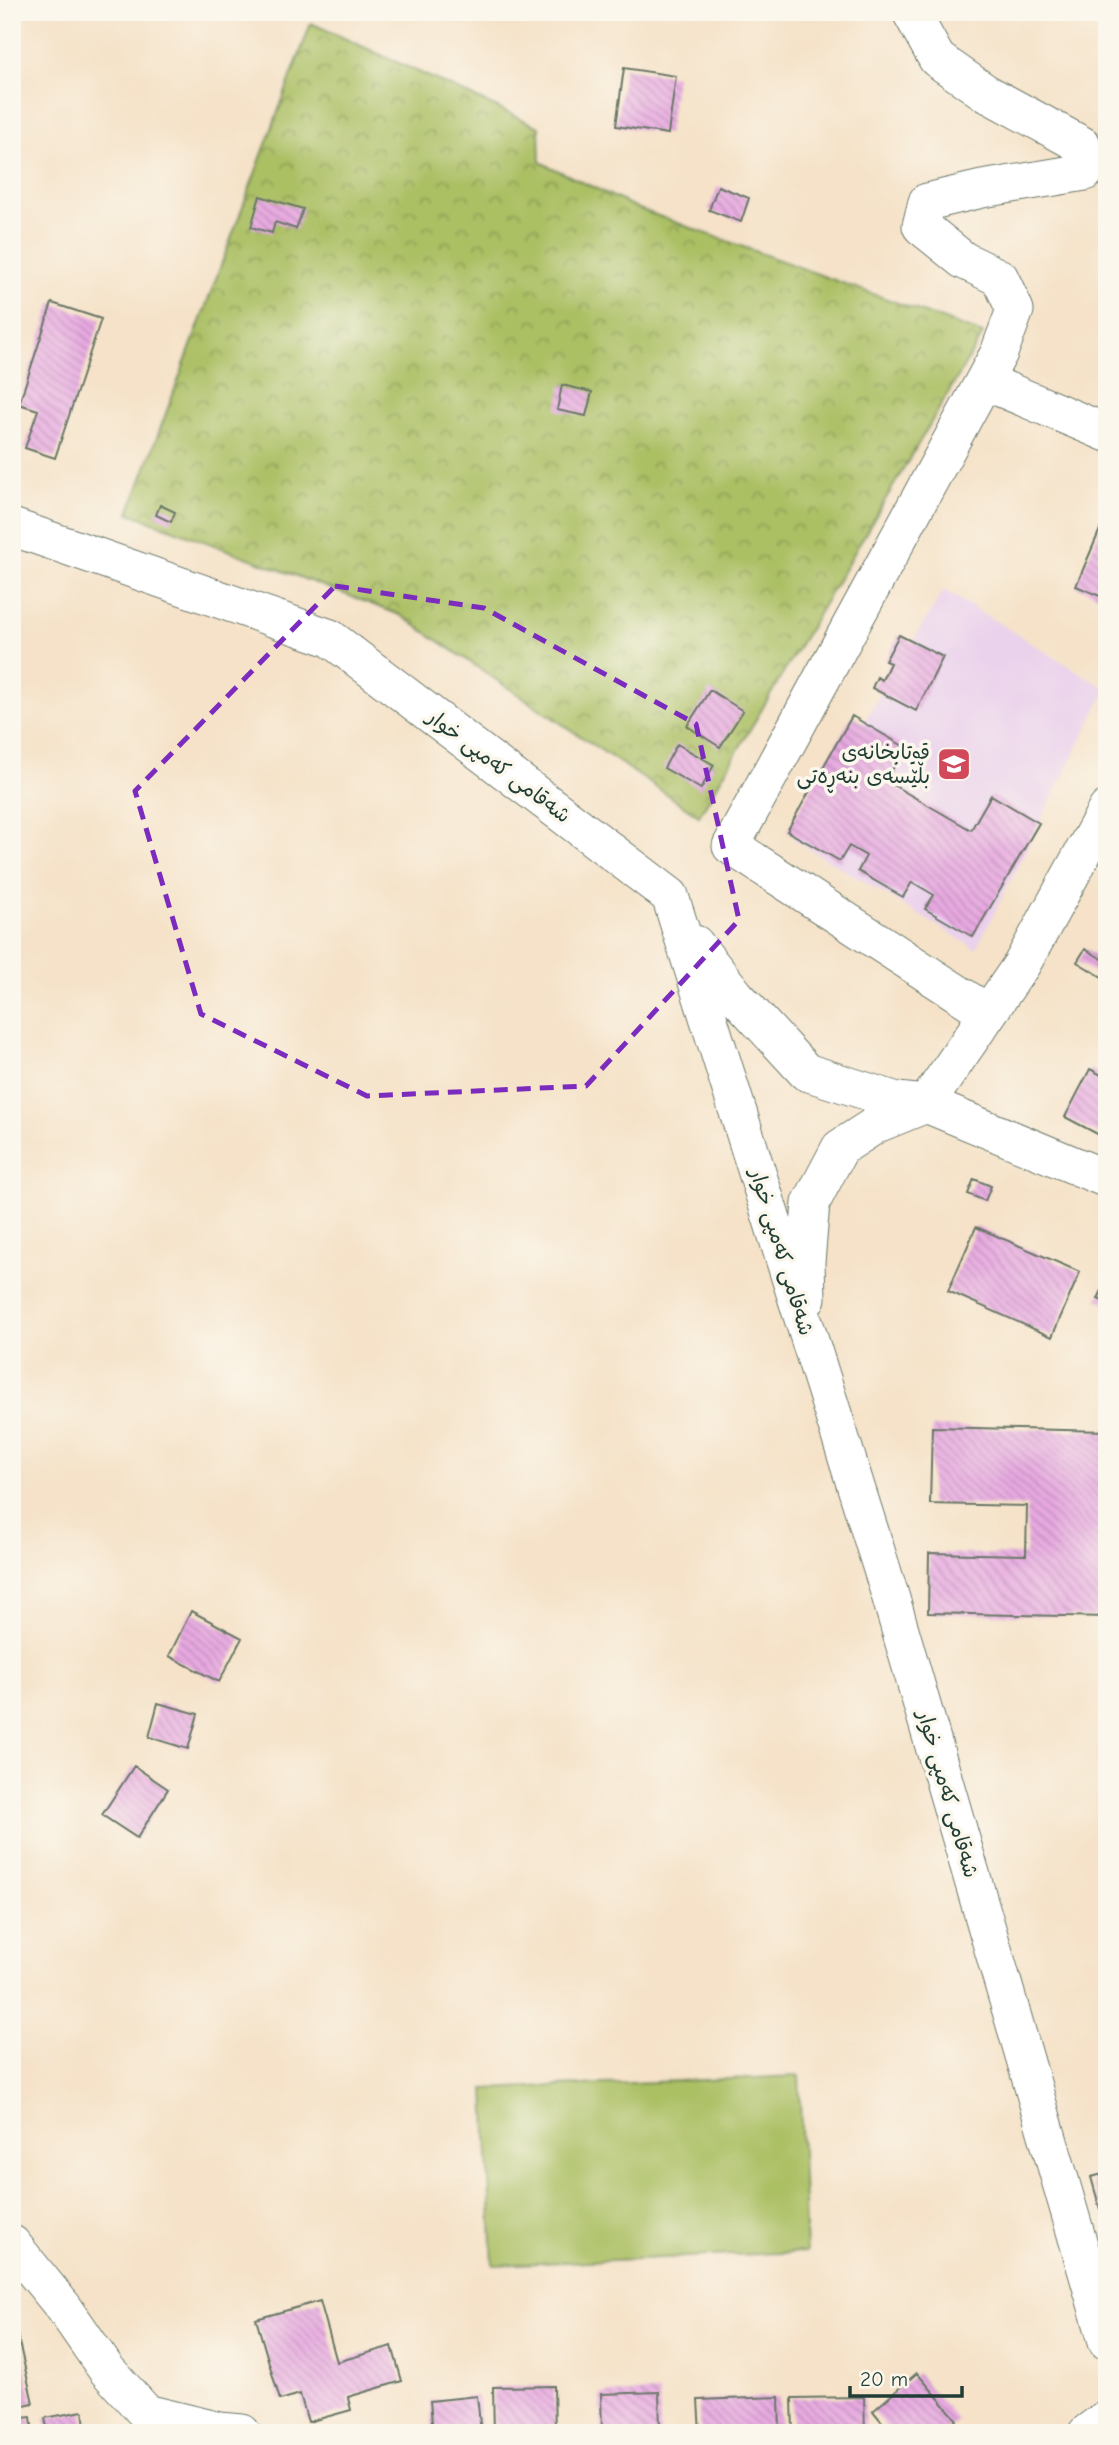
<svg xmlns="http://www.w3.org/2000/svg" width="1119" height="2445" viewBox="0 0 1119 2445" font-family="'Comic Neue','Playpen Sans Arabic',sans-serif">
<defs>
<pattern id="park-crowns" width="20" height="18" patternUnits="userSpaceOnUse" patternTransform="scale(1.75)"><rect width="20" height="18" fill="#abbf64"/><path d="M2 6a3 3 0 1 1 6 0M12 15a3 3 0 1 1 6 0" fill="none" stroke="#8b9c53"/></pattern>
<pattern id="building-back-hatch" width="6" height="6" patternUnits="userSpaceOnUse" patternTransform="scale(1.75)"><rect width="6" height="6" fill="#e8a9e1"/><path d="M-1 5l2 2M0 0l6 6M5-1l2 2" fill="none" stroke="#bb8bb7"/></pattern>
</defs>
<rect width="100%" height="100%" fill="#fbf7ec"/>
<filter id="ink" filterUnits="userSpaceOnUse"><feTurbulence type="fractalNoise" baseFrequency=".0143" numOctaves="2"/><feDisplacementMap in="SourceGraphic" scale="14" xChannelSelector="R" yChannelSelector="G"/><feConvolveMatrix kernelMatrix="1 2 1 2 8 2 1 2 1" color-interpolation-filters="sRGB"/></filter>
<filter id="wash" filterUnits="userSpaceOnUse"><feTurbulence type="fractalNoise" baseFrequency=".00686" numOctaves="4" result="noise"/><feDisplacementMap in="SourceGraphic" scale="28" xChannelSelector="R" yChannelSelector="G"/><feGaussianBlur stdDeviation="1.57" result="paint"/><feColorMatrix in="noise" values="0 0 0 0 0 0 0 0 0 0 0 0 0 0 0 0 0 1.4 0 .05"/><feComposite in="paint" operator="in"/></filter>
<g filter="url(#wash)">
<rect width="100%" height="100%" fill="#f5e2c8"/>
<!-- built -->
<path fill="#ead1ec" d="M 944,590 L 1107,689 L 976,949 L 793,839 Z"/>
<!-- park -->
<path fill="url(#park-crowns)" stroke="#657e4c" stroke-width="2" d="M 311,23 L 539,127 L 540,162 L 639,209 L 983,334 L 699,816 L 400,615 L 129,513 Z"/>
<!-- pitch -->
<path fill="#abbf64" stroke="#657e4c" stroke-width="2" d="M 799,2076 L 806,2252 L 493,2265 L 485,2089 Z"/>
<g id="blocks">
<!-- building -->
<path fill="url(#building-back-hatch)" d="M 624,68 L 676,76 L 668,134 L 616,126 Z
M 718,186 L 749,198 L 741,222 L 709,210 Z
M 260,196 L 303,209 L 296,229 L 275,222 L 272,233 L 251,227 Z
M 52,303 L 101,319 L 55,458 L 25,448 L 38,410 L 19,404 Z
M 562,385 L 592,392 L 586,416 L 557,410 Z
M 160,505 L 175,512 L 171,522 L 156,515 Z
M 1107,513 L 1107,599 L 1076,586 Z
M 899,635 L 943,657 L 916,711 L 872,688 L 877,677 L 882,680 L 890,663 L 885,661 Z
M 710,690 L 743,711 L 720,747 L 687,726 Z
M 852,716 L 905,747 L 886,781 L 971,830 L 991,795 L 1039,823 L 973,937 L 925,909 L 934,895 L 912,882 L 903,897 L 858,871 L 866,856 L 849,846 L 840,861 L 787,831 Z
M 677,744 L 714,765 L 701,789 L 664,768 Z
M 1085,949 L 1107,962 L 1107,980 L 1077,962 Z
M 1090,1069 L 1107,1078 L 1107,1139 L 1065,1117 Z
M 974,1179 L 991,1186 L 985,1201 L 968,1194 Z
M 976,1227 L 1080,1272 L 1052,1337 L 948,1291 Z
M 1107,1279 L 1107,1303 L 1098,1299 Z
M 932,1427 L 1107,1431 L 1107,1617 L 928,1613 L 929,1553 L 1026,1555 L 1027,1506 L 930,1504 Z
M 191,1611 L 242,1638 L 219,1682 L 169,1656 Z
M 158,1703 L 198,1714 L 188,1749 L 149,1737 Z
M 134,1766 L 168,1789 L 137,1838 L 102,1815 Z
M 1107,2173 L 1107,2207 L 1100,2209 L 1091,2177 Z
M 320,2301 L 337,2362 L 392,2346 L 402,2381 L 348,2397 L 351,2410 L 308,2422 L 300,2394 L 280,2400 L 256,2319 Z
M 16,2329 L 33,2403 L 12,2408 L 12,2330 Z
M 917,2373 L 957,2420 L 942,2433 L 891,2433 L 873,2411 Z
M 554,2386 L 555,2433 L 494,2433 L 493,2387 Z
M 659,2392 L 660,2433 L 602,2433 L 601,2394 Z
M 477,2396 L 481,2433 L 433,2433 L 430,2401 Z
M 779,2397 L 780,2433 L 700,2433 L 698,2400 Z
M 864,2397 L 865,2433 L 793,2433 L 792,2398 Z
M 83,2411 L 86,2433 L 48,2433 L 45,2418 Z
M 31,2417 L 33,2433 L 12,2433 L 12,2419 Z"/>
</g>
</g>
<g filter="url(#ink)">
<use href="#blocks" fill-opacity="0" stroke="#6a7768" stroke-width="2"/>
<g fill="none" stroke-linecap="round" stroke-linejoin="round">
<!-- minor casing -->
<g stroke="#6a7768" stroke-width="39">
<path id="minor" d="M 911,12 L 937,59 L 986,93 L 1082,145 L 1085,172 L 982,189 L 927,202 L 921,226 L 963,260 L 1000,278 L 1015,310 L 999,353 L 731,846 L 988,1013
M 984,381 L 1107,433
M 12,527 L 330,638 L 670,896 L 890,1595 L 1107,2341
M 1107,809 L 1022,964 L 926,1104 L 1107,1179
M 695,944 L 736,996 L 806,1072 L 897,1101 L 926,1104
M 807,1298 L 806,1262 L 811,1203 L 840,1148 L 877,1124 L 926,1104
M 12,2244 L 64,2308 L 106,2369 L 146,2413 L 220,2431 L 242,2433
M 1087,2433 L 1107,2418"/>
</g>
<!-- minor -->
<use href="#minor" stroke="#fff" stroke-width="37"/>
</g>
</g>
<!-- marked area -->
<path fill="none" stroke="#7b2cbf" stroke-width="5" stroke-dasharray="14 9" stroke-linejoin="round" d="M 335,586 L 484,608 L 696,724 L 739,920 L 586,1086 L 367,1096 L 201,1014 L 135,791 Z"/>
<!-- icons -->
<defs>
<g id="school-square" transform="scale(1.75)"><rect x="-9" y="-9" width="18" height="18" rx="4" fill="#d1495b" stroke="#fbf7ec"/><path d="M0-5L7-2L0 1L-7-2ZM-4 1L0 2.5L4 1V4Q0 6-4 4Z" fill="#fff"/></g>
</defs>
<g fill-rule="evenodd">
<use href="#school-square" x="954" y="764"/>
</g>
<g text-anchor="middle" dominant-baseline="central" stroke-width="7" stroke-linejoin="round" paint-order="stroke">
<!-- poi labels -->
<g font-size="21" fill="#1f3d34" stroke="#fbf7ec" text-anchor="end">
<text x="930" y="752">قوتابخانەی<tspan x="930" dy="24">بڵێسەی بنەڕەتی</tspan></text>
</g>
<!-- street labels -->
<g font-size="21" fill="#1f3d34" stroke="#fbf7ec">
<text transform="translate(499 766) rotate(37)">شەقامی کەمپی خوار</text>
<text transform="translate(782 1252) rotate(73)">شەقامی کەمپی خوار</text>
<text transform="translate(948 1794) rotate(74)">شەقامی کەمپی خوار</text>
</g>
</g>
<!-- margin -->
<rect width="1119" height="2445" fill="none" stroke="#fbf7ec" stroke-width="42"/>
<!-- scale -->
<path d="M850 2386v10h112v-10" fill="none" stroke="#1f3d34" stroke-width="3.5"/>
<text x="860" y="2386" font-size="21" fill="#1f3d34" stroke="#fbf7ec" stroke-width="5" paint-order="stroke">20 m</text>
</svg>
